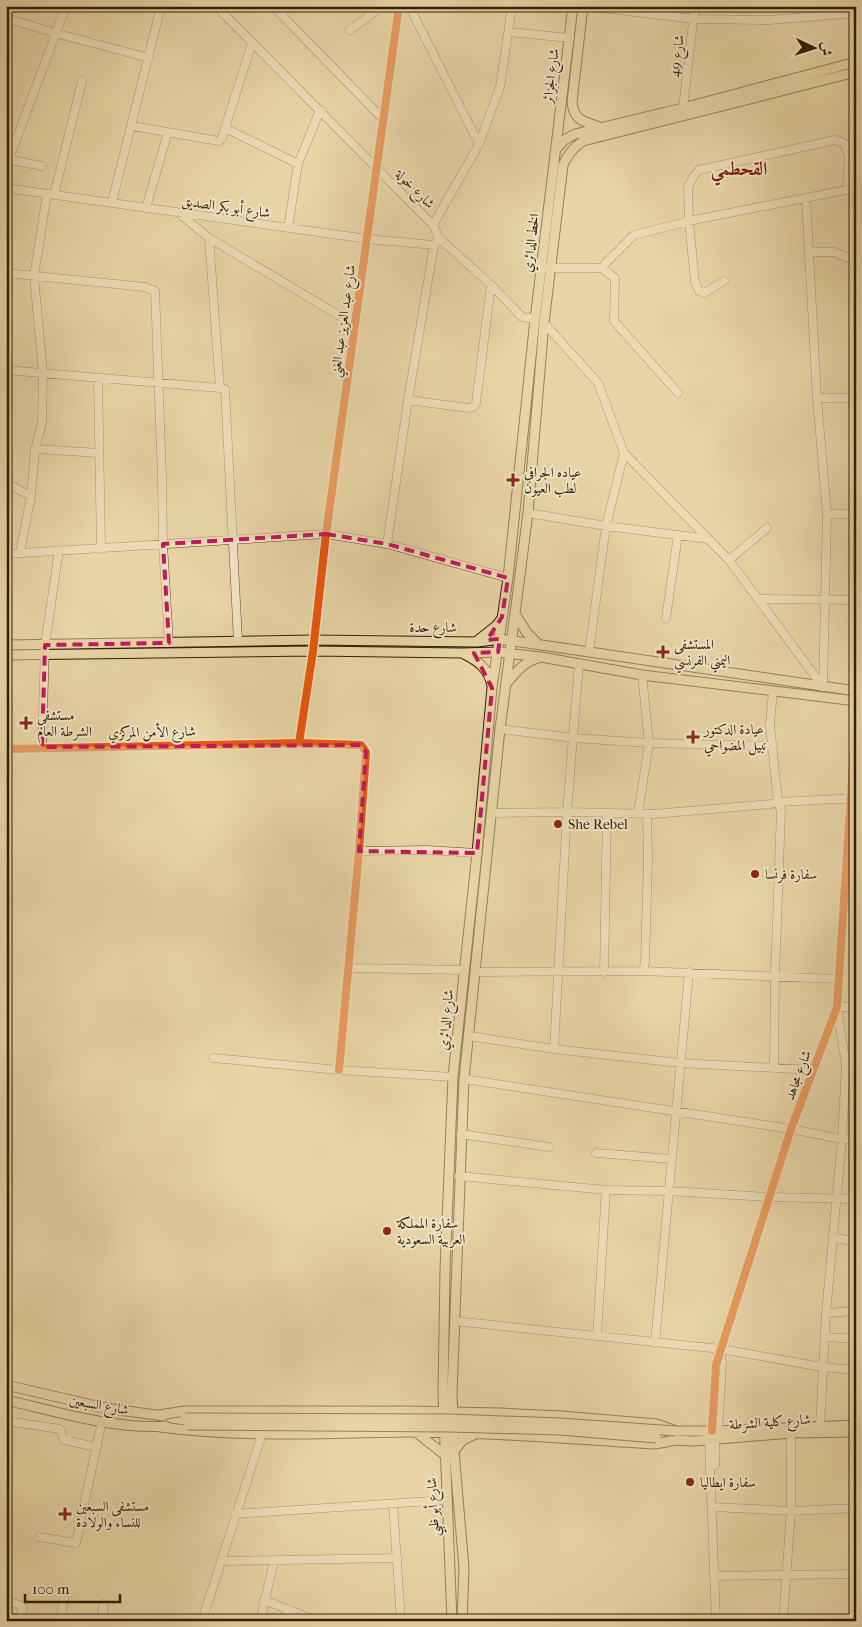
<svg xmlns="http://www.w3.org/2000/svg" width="862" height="1627" viewBox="0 0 862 1627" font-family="'IM FELL French Canon',Amiri,serif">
<rect width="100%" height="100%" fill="#e8d4a6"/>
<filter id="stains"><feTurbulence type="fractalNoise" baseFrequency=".004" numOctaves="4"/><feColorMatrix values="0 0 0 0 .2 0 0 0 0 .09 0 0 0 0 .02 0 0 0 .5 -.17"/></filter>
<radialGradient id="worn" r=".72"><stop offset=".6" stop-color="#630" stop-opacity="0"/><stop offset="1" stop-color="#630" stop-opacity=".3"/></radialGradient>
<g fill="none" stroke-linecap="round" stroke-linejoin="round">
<!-- minor casing -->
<g stroke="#5e4c30" stroke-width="9">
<path id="minor" d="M 216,6 L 433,225 L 439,238 L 491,285 L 522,317 L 535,319
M 273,6 L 383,119
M 409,6 L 479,144
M 586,6 L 694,19 L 769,20 L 856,13
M 6,18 L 55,33 L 149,58
M 350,30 L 382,6
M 509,32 L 570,38
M 683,108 L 695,6
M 132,126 L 219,141 L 222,138 L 225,128 L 252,43
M 225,128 L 298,164
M 6,156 L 16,161 L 42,166
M 6,167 L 66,6
M 6,188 L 367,239 L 434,245 L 439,238
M 54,195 L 82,81
M 806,198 L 817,398 L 827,514 L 823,687
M 112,202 L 161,6
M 146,208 L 168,132
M 180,214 L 209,238 L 355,325
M 433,225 L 479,144 L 500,87 L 512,6
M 288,228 L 298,164 L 320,110
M 209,238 L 220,388 L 225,389 L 238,641
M 809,252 L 834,252 L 856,261
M 547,268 L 601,268 L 634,235 L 689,221 L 856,188
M 601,268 L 615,278 L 614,321 L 678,393
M 6,273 L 145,287 L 155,291 L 162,477 L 163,544 L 169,643
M 724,281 L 704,293 L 699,291 L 695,282 L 689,221 L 688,187 L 693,177 L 699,170 L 835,140 L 844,143 L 849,156 L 847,190
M 544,323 L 598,383 L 624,453 L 729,560 L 823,687
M 6,370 L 220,388
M 98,378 L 101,549
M 817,398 L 856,398
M 408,400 L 468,408 L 473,407 L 476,403 L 491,285
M 35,449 L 99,453
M 6,483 L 31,496
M 528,513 L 606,526 L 708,539
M 827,514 L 856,514
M 387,544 L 408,400 L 434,245
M 20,552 L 31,496 L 35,449 L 42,423 L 43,373 L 34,276 L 47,194
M 6,554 L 326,534 L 387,544 L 508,578
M 729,560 L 767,528
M 758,599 L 856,600
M 666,618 L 678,535
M 589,652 L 606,526 L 624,453
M 773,691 L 770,725 L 778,802 L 781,811 L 775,976 L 774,1067
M 500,729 L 574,738 L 649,743 L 773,746
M 299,743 L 313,651 L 326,534 L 399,6
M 42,747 L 45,645 L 59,550
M 6,749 L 299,743 L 361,745 L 366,752 L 359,851 L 339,1070
M 492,813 L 567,812 L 654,814 L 771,804 L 778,802 L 856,798
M 638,814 L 649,743 L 642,675
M 359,851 L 427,850 L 477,853
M 348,968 L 464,970
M 643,971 L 645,962 L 648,860 L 647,814
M 476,972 L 643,971 L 838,979
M 604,972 L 607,814
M 469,1036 L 554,1049 L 680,1063 L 814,1070
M 554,1049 L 567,812 L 579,663
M 213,1058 L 339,1070 L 453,1077
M 464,1079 L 791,1129 L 842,1139 L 856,1139
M 461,1134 L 549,1147
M 596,1153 L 672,1159
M 459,1176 L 606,1190 L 668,1191 L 769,1197 L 856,1199
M 833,1238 L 856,1241
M 826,1313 L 856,1311
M 454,1321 L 721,1349 L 822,1367 L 856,1370
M 597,1335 L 606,1190
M 825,1337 L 856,1339
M 655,1343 L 689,972
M 6,1421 L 60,1429 L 64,1440 L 97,1447
M 820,1425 L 826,1313 L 842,1139 L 846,1066 L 837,1007 L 856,1007
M 712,1431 L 716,1365 L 721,1349 L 791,1129 L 837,1007 L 856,718
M 718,1431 L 722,1364 L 721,1354
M 709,1440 L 716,1621
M 715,1440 L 715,1465
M 393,1504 L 401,1621
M 713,1507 L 791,1511 L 856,1508
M 235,1514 L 446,1500
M 39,1537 L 76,1543 L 102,1421
M 221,1561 L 398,1558
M 714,1576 L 856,1574
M 264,1600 L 317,1621
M 6,1601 L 20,1605 L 23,1607 L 19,1621
M 60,1621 L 64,1599
M 103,1621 L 103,1604
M 202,1621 L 262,1434
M 260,1621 L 274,1561
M 285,1621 L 288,1609
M 783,1621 L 791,1511 L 791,1433"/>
</g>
<!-- major casing -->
<g stroke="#301f09" stroke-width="11">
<path id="major" d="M 583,6 L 572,102 C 574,122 585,121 602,128
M 556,149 L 564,140 L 575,134 L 683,108 L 856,62
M 515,614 L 527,633 L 538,644
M 477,641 L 497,625 L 502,618
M 6,645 L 314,640 L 477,642 L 500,639 L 856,691
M 464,654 C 478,661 489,669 492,686
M 6,655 L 313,651 L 462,653 L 498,652 L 541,657 L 642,675 L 856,701
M 506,684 C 516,672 524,662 538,658
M 6,1385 L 105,1408 L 163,1416
M 6,1400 C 55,1411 116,1430 166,1426
M 159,1415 L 185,1411 L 407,1411 L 500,1413 L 561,1416 L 657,1424 L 676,1431 L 718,1431 L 856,1425
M 160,1427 C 242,1438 324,1433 406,1432 C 489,1432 572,1439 655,1444 L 676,1440
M 417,1433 L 445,1455
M 671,1440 L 694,1441 L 791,1433 L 856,1432
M 454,1451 L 463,1440 L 475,1434
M 452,1621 L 443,1393 L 445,1269 L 453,1077 L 477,853 L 492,688 L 508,578 L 535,319 L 573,6
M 462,1621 L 464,1568 L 454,1451 L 452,1393 L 464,1079 L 500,729 L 528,513 L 544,323 L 563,165 C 568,154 573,148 583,141 L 856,72"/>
</g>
<!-- minor -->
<use href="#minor" stroke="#f0e3c5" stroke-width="8"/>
<!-- major -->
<use href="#major" stroke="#e8d4a6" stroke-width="9"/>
<!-- major-bridge casing -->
<g stroke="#301f09" stroke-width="11" stroke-linecap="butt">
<path id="major-bridge" d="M 185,1418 L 451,1419 L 560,1423 L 676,1431
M 188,1425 L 450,1427 L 560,1430 L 656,1438"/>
</g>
<!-- major-bridge -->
<use href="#major-bridge" stroke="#e8d4a6" stroke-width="9"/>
<!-- cycleway casing -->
<g stroke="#f0e3c5" stroke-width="11">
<path id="cycleway" d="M 299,743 L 313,651 L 326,534 L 399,6
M 6,749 L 299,743 L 361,745 L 366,752 L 359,851 L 339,1070
M 712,1431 L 716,1365 L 721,1349 L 791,1129 L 837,1007 L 856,718"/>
</g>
<!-- cycleway -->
<use href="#cycleway" stroke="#e8590c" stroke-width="8"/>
</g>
<!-- marked area -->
<path d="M0 0H862V1627H0ZM 326,534 L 387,544 L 508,578 L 502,617 L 487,640 L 500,639 L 498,652 L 474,653 L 492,688 L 477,853 L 359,851 L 366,752 L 361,745 L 42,747 L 45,645 L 169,643 L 163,544 Z" fill="#e8d4a6" fill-opacity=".55" fill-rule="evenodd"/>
<path fill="none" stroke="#c2185b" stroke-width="4" stroke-dasharray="10 6" stroke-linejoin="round" d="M 326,534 L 387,544 L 508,578 L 502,617 L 487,640 L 500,639 L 498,652 L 474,653 L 492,688 L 477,853 L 359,851 L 366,752 L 361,745 L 42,747 L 45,645 L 169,643 L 163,544 Z"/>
<!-- markers -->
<g fill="#8f2418" stroke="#f0e3c5" stroke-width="2">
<path d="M510.5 472.5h5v5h5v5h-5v5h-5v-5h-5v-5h5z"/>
<path d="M660.5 644.5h5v5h5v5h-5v5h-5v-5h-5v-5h5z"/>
<path d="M23.5 715.5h5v5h5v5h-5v5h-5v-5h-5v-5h5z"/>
<path d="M690.5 729.5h5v5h5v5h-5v5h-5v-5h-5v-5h5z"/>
<circle cx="558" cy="824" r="5"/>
<circle cx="755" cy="874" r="5"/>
<circle cx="387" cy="1231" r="5"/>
<circle cx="690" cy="1482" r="5"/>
<path d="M62.5 1506.5h5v5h5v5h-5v5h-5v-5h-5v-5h5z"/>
</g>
<g text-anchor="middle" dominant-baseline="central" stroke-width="4" stroke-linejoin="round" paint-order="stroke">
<!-- street labels -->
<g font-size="14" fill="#301f09" stroke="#f0e3c5">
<text transform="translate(677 56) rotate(-83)">شارع 49</text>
<text transform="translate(551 76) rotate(-83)">شارع الجزائر</text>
<text transform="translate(415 189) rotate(45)">شارع خولة</text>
<text transform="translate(226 207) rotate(8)">شارع أبو بكر الصديق</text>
<text transform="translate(531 243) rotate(-83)">الخط الدائري</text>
<text transform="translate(343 321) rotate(-82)">شارع عبد العزيز عبد الغني</text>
<text x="433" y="627">شارع حدة</text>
<text transform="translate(152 732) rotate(-1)">شارع الأمن المركزي</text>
<text transform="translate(446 1020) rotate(-85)">شارع الدائري</text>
<text transform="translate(798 1075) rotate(-70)">شارع مجاهد</text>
<text transform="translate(99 1405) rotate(10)">شارع السبعين</text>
<text transform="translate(770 1422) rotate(-4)">شارع كلية الشرطة</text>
<text transform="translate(433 1507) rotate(-93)">شارع أبو ظبي</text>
</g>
<!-- poi labels -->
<g font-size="14" fill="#301f09" stroke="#f0e3c5" text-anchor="start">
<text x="524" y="472">عياده الجرافي<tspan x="524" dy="16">لطب العيون</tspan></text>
<text x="674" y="644">المستشفى<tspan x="674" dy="16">اليمني الفرنسي</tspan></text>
<text x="37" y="715">مستشفى<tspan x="37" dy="16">الشرطة العام</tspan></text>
<text x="704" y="729">عيادة الدكتور<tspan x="704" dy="16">نبيل المضواحي</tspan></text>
<text x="568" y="824">She Rebel</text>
<text x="765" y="874">سفارة فرنسا</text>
<text x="397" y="1223">سفارة المملكة<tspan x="397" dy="16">العربية السعودية</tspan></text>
<text x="700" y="1482">سفارة ايطاليا</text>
<text x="76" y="1506">مستشفى السبعين<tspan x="76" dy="16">للنساء والولادة</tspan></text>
</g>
<!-- district labels -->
<g font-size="19" font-weight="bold" fill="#7a1f14" stroke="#f0e3c5">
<text x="739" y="169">القحطمي</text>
</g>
</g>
<!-- margin -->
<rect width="862" height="1627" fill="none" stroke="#e8d4a6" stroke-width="25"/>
<rect x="8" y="8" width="847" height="1612" fill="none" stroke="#301f09" stroke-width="2.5"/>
<rect x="12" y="12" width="837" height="1602" fill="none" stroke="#301f09"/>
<!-- north arrow -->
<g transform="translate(814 48) rotate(94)" stroke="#f0e3c5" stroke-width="4" paint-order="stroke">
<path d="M0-4L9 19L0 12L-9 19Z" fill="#301f09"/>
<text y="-8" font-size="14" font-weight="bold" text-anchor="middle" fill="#301f09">ش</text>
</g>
<!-- scale -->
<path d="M25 1594v8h95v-8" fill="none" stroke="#301f09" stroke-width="2.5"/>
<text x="32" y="1594" font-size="15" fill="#301f09" stroke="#f0e3c5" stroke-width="4" paint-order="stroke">100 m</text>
<rect width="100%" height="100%" filter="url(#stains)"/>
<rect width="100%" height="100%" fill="url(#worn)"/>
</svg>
